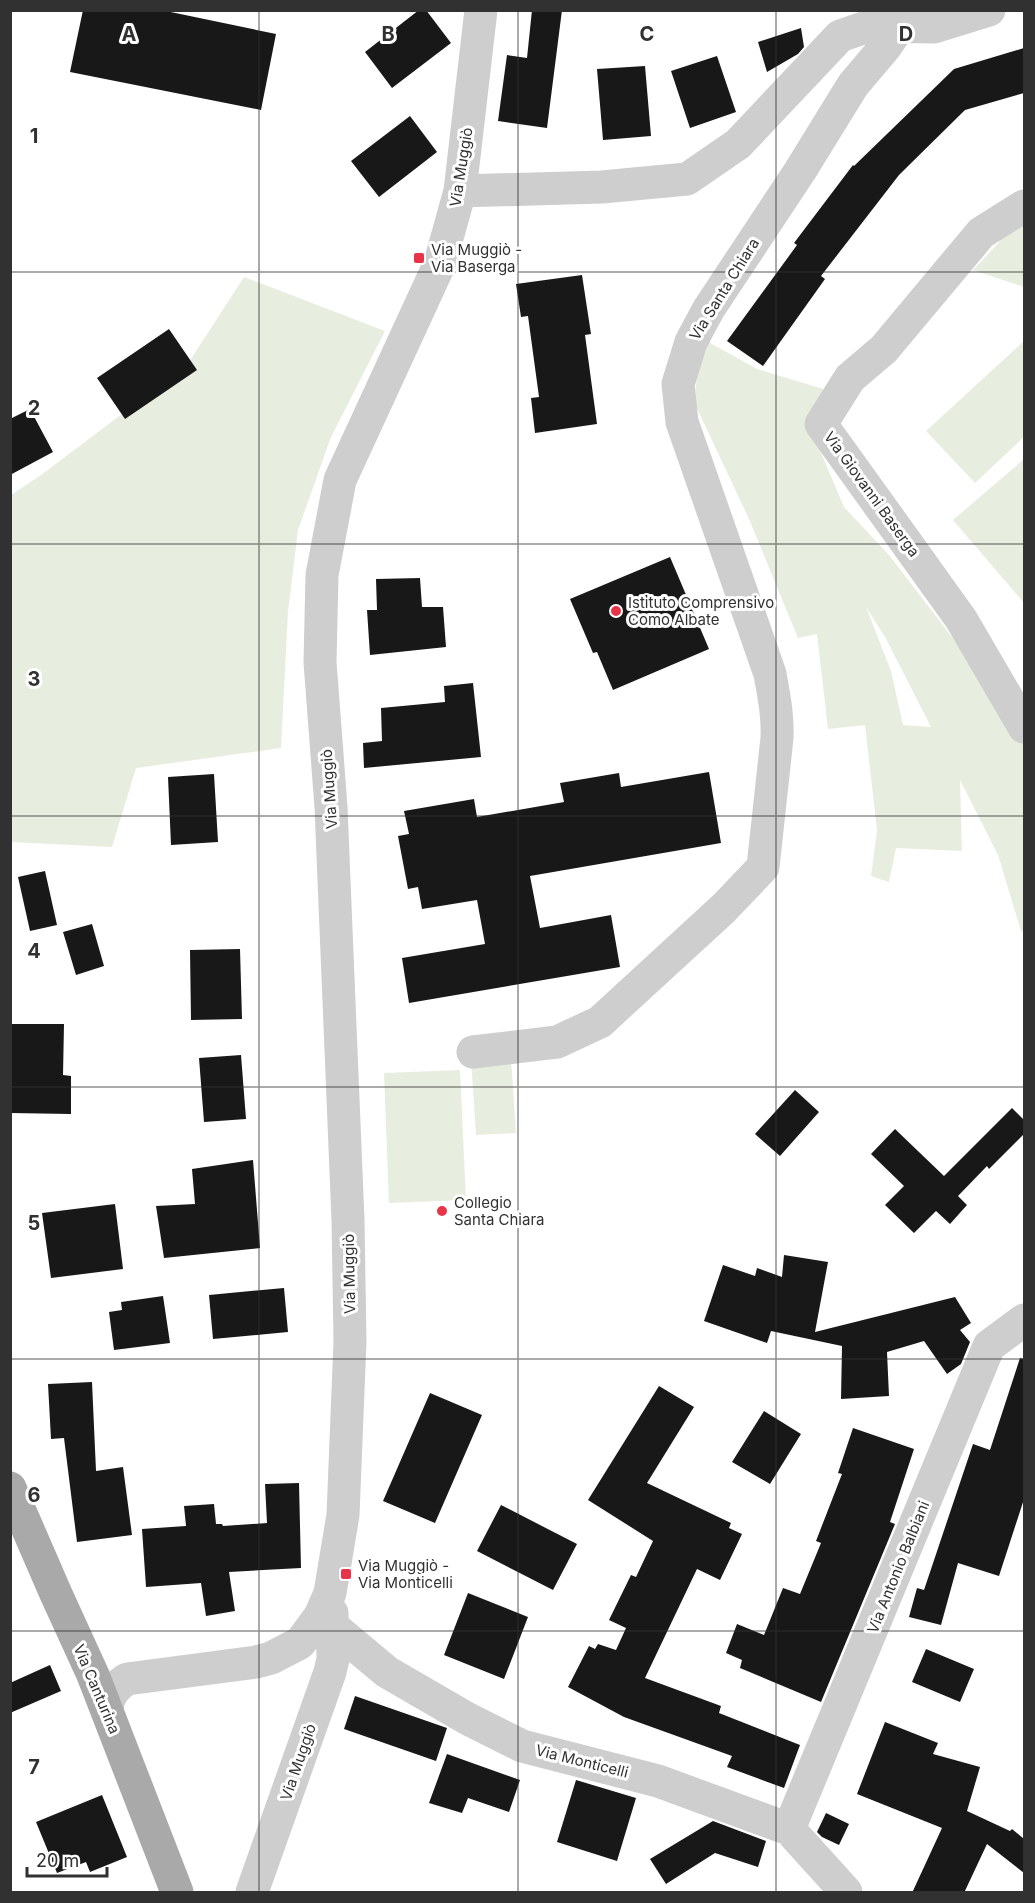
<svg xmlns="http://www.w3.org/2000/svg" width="1035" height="1903" viewBox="0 0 1035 1903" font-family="Inter,sans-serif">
<rect width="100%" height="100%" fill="#fff"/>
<!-- green -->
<path fill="#e8eedf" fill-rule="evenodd" d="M 1024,216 L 1024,287 L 973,270 Z
M 244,277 L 385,331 L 331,437 L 298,530 L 288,612 L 281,748 L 136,768 L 112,847 L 11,842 L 11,495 L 41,475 L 187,365 Z
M 703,339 L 757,369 L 830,391 L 818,438 L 822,455 L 844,507 L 889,555 L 962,650 L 1024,696 L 1024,932 L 1021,931 L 998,855 L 960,780 L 962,851 L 896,848 L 889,882 L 871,876 L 877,830 L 865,725 L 828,729 L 817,634 L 798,638 L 749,519 L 694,402 L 701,344 ZM 866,607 L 885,637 L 931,727 L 903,725 L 891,671 Z
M 1024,341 L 1024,437 L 975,483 L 926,431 Z
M 1024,459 L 1024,603 L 953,520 Z
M 511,1058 L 516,1133 L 476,1135 L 471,1060 Z
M 460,1070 L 466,1200 L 389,1203 L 384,1073 Z"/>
<!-- building -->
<path fill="#181818" d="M 83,10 L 161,10 L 276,34 L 261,110 L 70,72 Z
M 419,10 L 426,10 L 451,43 L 392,88 L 365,52 Z
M 532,10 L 562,10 L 547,128 L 498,121 L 507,55 L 527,58 Z
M 801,28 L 804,47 L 798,54 L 767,72 L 758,42 Z
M 1024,48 L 1024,93 L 965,110 L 899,175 L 821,276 L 825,279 L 763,366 L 727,341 L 797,245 L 794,243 L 853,165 L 854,166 L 954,69 Z
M 717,56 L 736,112 L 690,128 L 671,71 Z
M 645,66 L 651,136 L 603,140 L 597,69 Z
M 410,116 L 437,152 L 379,197 L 351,161 Z
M 582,275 L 591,334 L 585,335 L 597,424 L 535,433 L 531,398 L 539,397 L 528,316 L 521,317 L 516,284 Z
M 169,329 L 197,370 L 125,419 L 97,378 Z
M 30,409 L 53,452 L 10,475 L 10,419 Z
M 670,557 L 709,649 L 613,690 L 597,652 L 593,653 L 570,599 Z
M 420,578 L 422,607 L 443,607 L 446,647 L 370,655 L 367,610 L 377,610 L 376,579 Z
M 473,683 L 481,757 L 364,768 L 363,743 L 382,741 L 381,708 L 445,702 L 444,686 Z
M 709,772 L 721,843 L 530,876 L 540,928 L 611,915 L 620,967 L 409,1003 L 402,958 L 485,944 L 477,900 L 422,909 L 418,887 L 408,889 L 398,836 L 409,834 L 404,811 L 474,799 L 477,817 L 564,802 L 560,783 L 619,773 L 621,787 Z
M 214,774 L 218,842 L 171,845 L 168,777 Z
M 45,871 L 57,925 L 30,931 L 18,877 Z
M 92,924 L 104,966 L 76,975 L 63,932 Z
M 240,949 L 242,1019 L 191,1020 L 190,950 Z
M 10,1024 L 64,1024 L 63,1075 L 71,1076 L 71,1114 L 10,1113 Z
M 241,1055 L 246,1119 L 204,1122 L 199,1058 Z
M 795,1090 L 819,1112 L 780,1156 L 755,1134 Z
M 1012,1108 L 1024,1120 L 1024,1134 L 989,1169 L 987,1166 L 958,1196 L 967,1205 L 950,1224 L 936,1211 L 914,1233 L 885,1205 L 904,1186 L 871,1154 L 895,1129 L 944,1176 Z
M 253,1160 L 260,1248 L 164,1258 L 156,1206 L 195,1204 L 192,1169 Z
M 115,1204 L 123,1269 L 51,1278 L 42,1213 Z
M 784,1255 L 828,1262 L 815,1332 L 955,1297 L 971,1323 L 960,1330 L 970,1342 L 961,1364 L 947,1374 L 924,1341 L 887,1352 L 889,1396 L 841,1399 L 842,1346 L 771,1331 L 767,1343 L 704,1321 L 723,1265 L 755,1276 L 757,1268 L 782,1277 Z
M 284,1288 L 288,1332 L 213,1339 L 209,1295 Z
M 163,1296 L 170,1343 L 114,1350 L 109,1312 L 122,1310 L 121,1302 Z
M 1020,1358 L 1024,1359 L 1024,1499 L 999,1576 L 958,1563 L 941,1625 L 909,1617 L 917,1588 L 924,1590 L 973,1444 L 990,1450 Z
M 92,1382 L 96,1471 L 123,1467 L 132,1535 L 77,1542 L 64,1438 L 51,1439 L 48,1384 Z
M 659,1386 L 694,1407 L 647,1483 L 731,1523 L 729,1528 L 742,1534 L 720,1580 L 697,1569 L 645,1678 L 721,1706 L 719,1713 L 800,1745 L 784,1788 L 727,1767 L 732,1756 L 624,1717 L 568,1687 L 589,1646 L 595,1649 L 598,1644 L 616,1650 L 626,1628 L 609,1620 L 631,1575 L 636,1577 L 653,1541 L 588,1500 Z
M 430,1393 L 482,1415 L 435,1523 L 383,1501 Z
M 764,1411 L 801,1434 L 770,1484 L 732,1462 Z
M 853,1428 L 914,1449 L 890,1522 L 895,1524 L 821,1702 L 740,1668 L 742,1660 L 726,1653 L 737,1624 L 764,1635 L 783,1588 L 800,1594 L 821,1543 L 816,1541 L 842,1474 L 838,1473 Z
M 299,1483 L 301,1568 L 229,1572 L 235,1611 L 206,1616 L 201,1583 L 146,1587 L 142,1529 L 186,1526 L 184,1506 L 214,1504 L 216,1524 L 222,1524 L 223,1526 L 267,1523 L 265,1484 Z
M 501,1505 L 577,1544 L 553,1590 L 477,1551 Z
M 468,1593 L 528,1617 L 504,1679 L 444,1655 Z
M 926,1649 L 974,1669 L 960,1702 L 912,1682 Z
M 50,1665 L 61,1691 L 10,1713 L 10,1683 Z
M 355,1696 L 447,1728 L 436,1761 L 344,1729 Z
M 885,1722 L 938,1743 L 933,1754 L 980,1767 L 967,1811 L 1010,1831 L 1012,1829 L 1024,1839 L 1024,1873 L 987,1844 L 964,1893 L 912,1893 L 942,1828 L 857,1794 Z
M 447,1754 L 520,1780 L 509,1812 L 468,1798 L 462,1813 L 429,1803 Z
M 576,1780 L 636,1798 L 617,1861 L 557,1842 Z
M 102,1795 L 127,1857 L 90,1872 L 86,1862 L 57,1873 L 36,1822 Z
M 826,1813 L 849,1824 L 839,1845 L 822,1837 L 817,1832 Z
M 713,1821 L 766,1841 L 758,1867 L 715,1853 L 666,1884 L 650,1859 Z"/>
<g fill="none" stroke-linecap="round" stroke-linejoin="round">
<!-- minor -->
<path stroke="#cecece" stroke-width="33" d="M 460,191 L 602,187 L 687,179 L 738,144 L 840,36 L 869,26 L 934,27 L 989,10
M 1024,206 L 981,233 L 884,349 L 850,378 L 821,424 L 961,619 L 1024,727
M 473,1052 L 557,1042 L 600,1022 L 724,908 L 763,867 L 777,738 C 778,716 774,696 770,674 L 682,422 L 678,384 L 691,342 L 708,310 L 800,171 L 853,85 L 886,46 L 899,27 L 896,10
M 320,1616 L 387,1672 L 468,1719 L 522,1746 L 658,1781 L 789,1829 L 846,1892
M 107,1710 C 108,1695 115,1687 127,1679 L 256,1662 L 271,1658 L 300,1643 L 320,1616 L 330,1593 L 343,1515 L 350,1341 L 348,1220 L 331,807 L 320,662 L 322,575 L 340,480 L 440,263 L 460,191 L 481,10
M 789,1829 L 989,1346 L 1024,1320
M 252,1892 L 330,1672 L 333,1659 L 332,1613"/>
<!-- major -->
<path stroke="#a9a9a9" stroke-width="33" d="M 10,1488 L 56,1594 L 93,1675 L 177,1892"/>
</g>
<!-- grid -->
<path fill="none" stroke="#313131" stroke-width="1.5" stroke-opacity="0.55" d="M 259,10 L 259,1892M 518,10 L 518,1892M 776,10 L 776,1892M 10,272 L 1024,272M 10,544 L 1024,544M 10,816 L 1024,816M 10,1087 L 1024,1087M 10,1359 L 1024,1359M 10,1631 L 1024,1631"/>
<!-- markers -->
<g fill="#e73448" stroke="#fff" stroke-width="2">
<rect x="413" y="252" width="12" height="12" rx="3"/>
<circle cx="616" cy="611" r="6"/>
<circle cx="442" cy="1211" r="6"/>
<rect x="340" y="1568" width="12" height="12" rx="3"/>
</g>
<g text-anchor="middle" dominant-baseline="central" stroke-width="6" stroke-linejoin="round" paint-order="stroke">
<!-- street labels -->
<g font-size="15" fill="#313131" stroke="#fff">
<text transform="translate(461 167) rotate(-81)">Via Muggiò</text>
<text transform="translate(724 289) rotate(-58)">Via Santa Chiara</text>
<text transform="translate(872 494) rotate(54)">Via Giovanni Baserga</text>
<text transform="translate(329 789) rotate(-94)">Via Muggiò</text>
<text transform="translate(349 1274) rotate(-91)">Via Muggiò</text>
<text transform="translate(898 1567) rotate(-68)">Via Antonio Balbiani</text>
<text transform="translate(97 1689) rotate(67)">Via Canturina</text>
<text transform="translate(582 1761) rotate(14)">Via Monticelli</text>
<text transform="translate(298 1762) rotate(-71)">Via Muggiò</text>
</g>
<!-- poi labels -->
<g font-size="15" fill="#313131" stroke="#fff" text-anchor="start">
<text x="431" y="249">Via Muggiò -<tspan x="431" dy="17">Via Baserga</tspan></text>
<text x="628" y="602">Istituto Comprensivo<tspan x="628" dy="17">Como Albate</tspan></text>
<text x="454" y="1202">Collegio<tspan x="454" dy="17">Santa Chiara</tspan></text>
<text x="358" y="1565">Via Muggiò -<tspan x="358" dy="17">Via Monticelli</tspan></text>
</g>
</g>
<g font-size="20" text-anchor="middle" font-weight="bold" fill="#313131" stroke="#fff" stroke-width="6" stroke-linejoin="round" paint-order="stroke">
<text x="129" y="41">A</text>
<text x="388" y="41">B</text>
<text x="647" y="41">C</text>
<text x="906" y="41">D</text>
<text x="34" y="143">1</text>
<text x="34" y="415">2</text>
<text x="34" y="686">3</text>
<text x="34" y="958">4</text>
<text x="34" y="1230">5</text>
<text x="34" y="1502">6</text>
<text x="34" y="1774">7</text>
</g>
<!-- border -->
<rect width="1035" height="1903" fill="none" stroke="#313131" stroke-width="24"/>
<!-- scale -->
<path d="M27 1867v9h80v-9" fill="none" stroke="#313131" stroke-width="3"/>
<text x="36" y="1867" font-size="18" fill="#313131" stroke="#ffffff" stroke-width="4.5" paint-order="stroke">20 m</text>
</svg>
